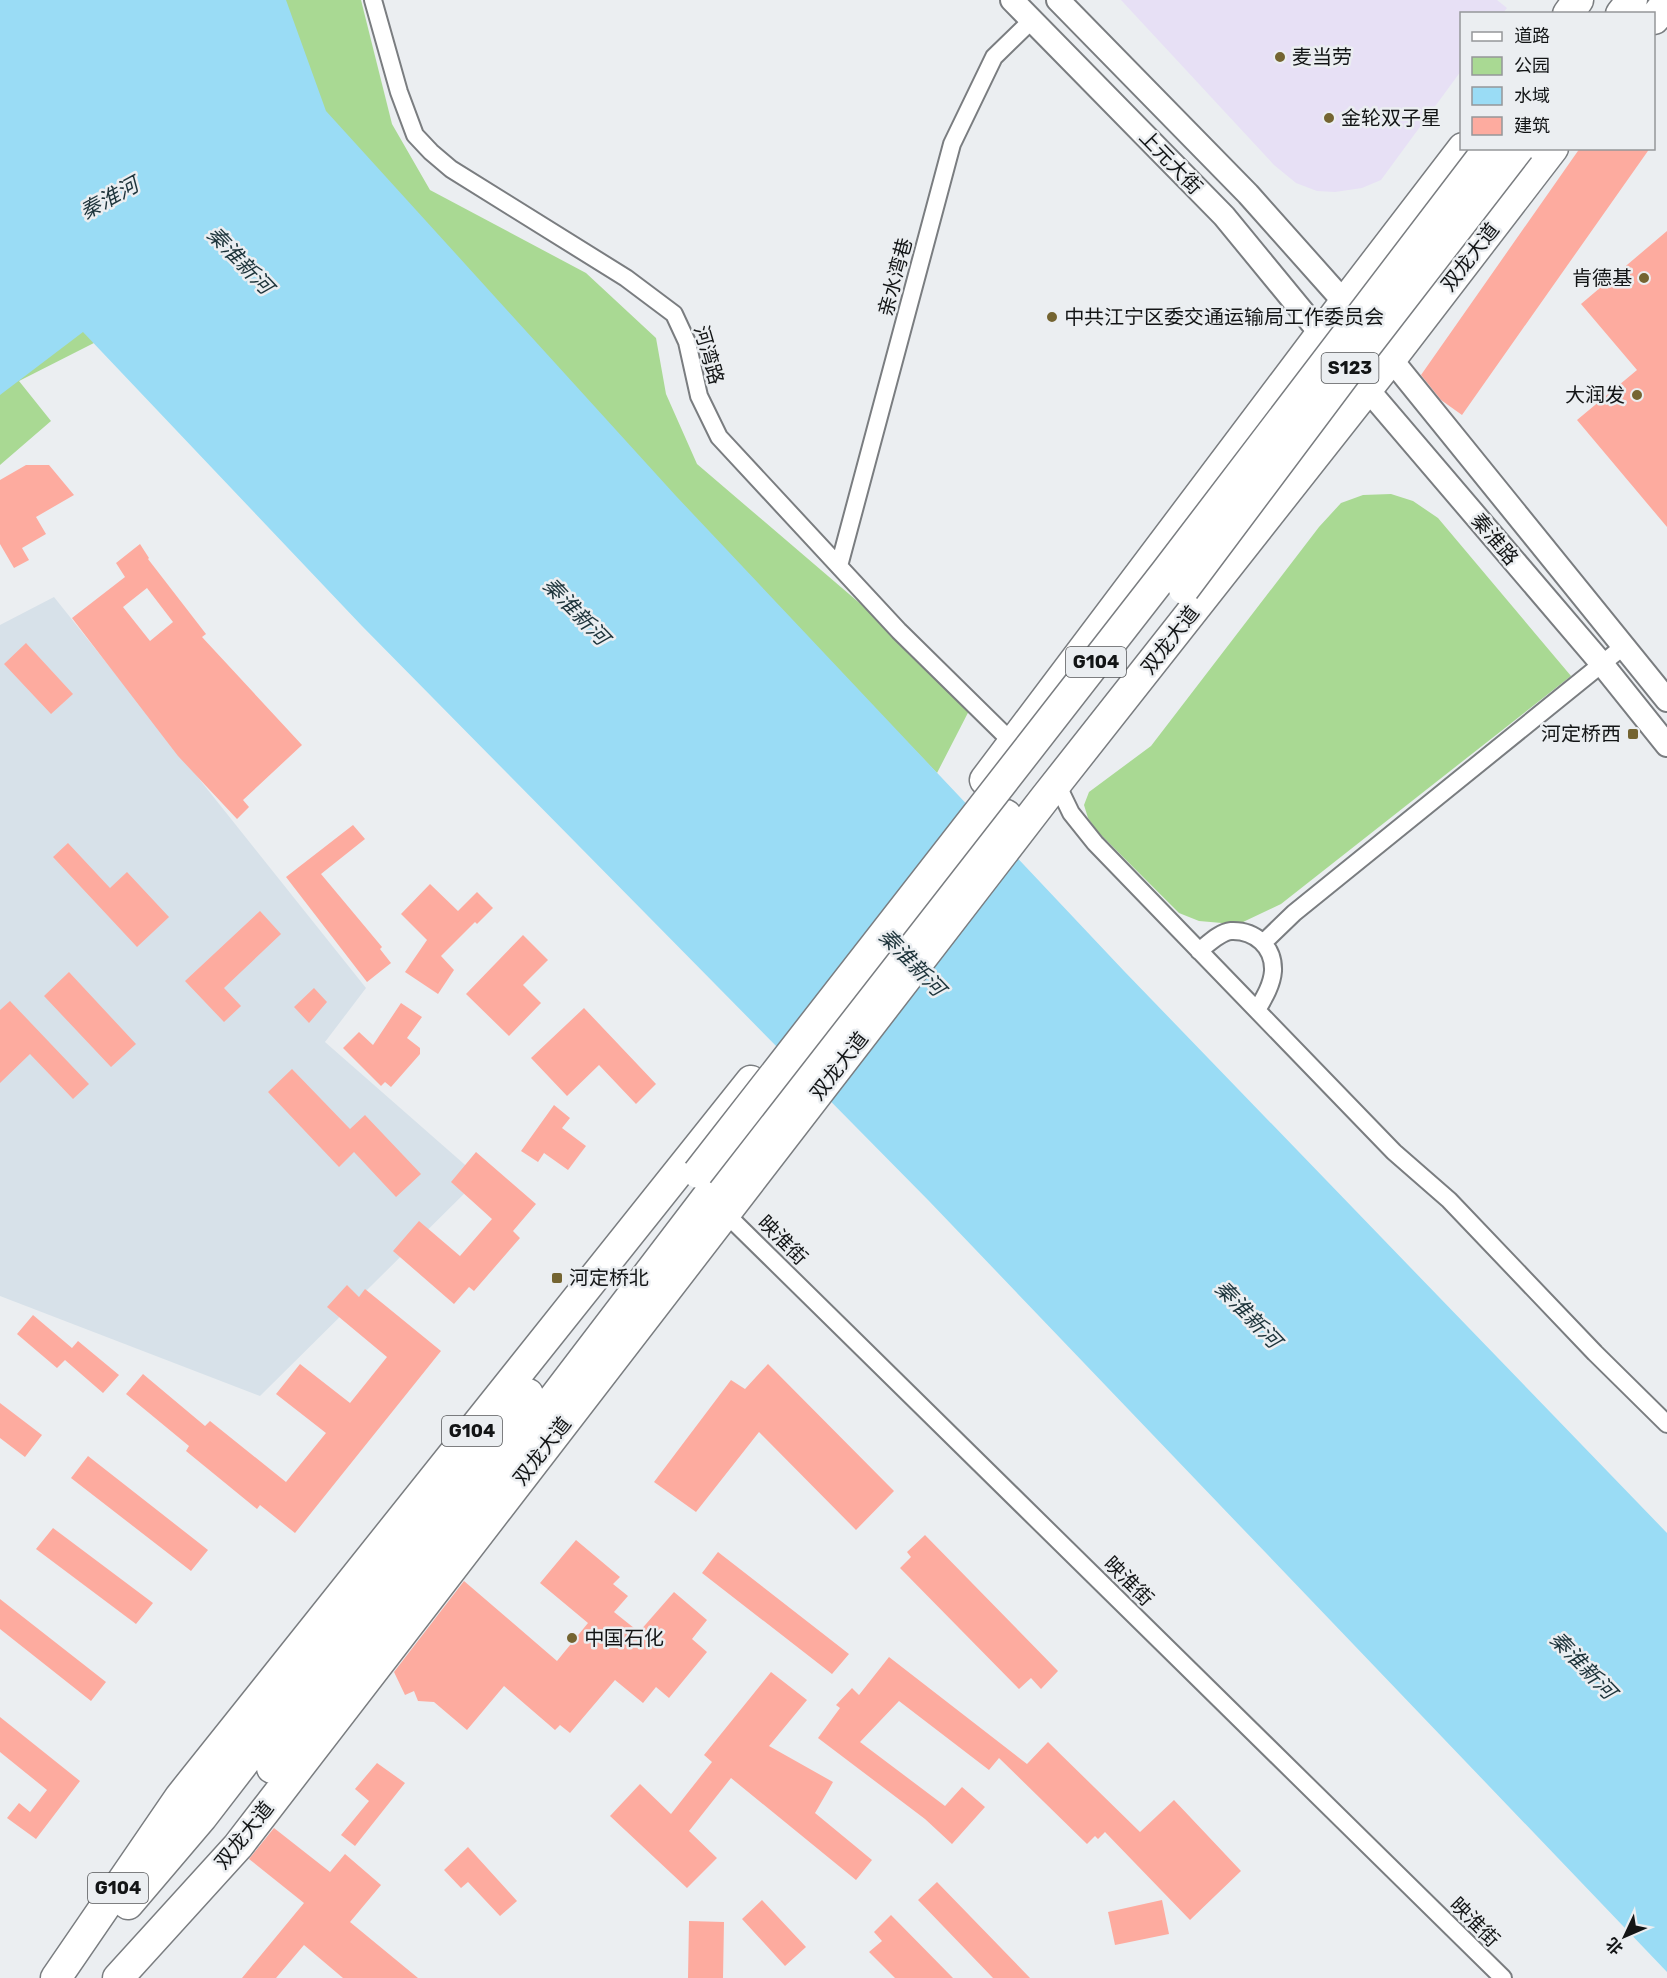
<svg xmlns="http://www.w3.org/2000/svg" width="1667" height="1978" font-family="Rubik,'Noto Sans SC',sans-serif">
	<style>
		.commercial { fill: #e7e0f5 }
		.built { fill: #d7e1e9 }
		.green { fill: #a9d993 }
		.water { fill: #9adcf5 }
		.building { fill: #fdab9f; fill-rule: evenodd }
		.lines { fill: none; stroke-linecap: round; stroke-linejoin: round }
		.street-casing { stroke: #7a7d80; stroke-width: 20 }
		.secondary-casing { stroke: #7a7d80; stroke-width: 26 }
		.highway-casing { stroke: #7a7d80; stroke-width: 33 }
		.street { stroke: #fff; stroke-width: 16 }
		.secondary { stroke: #fff; stroke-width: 22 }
		.highway { stroke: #fff; stroke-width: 30 }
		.highway-bridge-casing { stroke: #7a7d80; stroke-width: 33; stroke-linecap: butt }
		.highway-bridge { stroke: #fff; stroke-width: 30 }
		.poi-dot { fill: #746431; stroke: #ebeef1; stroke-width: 2 }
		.labels { text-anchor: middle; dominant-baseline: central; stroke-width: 5; stroke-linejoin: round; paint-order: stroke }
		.shield { fill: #ebeef1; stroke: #545658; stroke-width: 1.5 }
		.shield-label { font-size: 18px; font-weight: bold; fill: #131516 }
		.poi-label { font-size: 20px; fill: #131516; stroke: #ebeef1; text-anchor: start }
		.street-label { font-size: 20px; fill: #131516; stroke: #ebeef1 }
		.water-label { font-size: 21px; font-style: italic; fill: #1d333a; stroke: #ebeef1 }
	</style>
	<rect width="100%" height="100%" fill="#ebeef1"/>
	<!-- commercial -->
	<path class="commercial" d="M 1121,0 L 1497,0 L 1507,8 L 1503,13 L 1462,14 L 1461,71 L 1381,180 L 1362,188 L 1335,192 L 1317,191 L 1296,183 L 1274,165 Z"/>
	<!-- built -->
	<path class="built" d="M 54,597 L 366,988 L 325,1042 L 480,1178 L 260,1396 L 0,1296 L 0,625 Z"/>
	<!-- green -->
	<path class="green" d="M 0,0 L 361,0 L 392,124 L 430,190 L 586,273 L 656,338 L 666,394 L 697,464 L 974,701 L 937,773 L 391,209 L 281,248 L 19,381 L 51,421 L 0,465 Z
		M 1391,494 L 1413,501 L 1438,518 L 1571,676 L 1281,904 L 1243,922 L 1222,923 L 1199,921 L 1179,913 L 1098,832 L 1088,818 L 1084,805 L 1089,792 L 1151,746 L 1319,527 L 1341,503 L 1363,495 Z"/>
	<!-- water -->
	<path class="water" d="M 0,0 L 286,0 L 326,111 L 676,496 L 1124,971 L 1667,1533 L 1667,1972 L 929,1201 L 362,626 L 83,332 L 0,395 Z"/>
	<!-- building -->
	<path class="building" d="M 1580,148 L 1650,148 L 1462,415 L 1441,400 L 1421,375 Z
		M 1667,231 L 1667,527 L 1577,420 L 1637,370 L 1581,304 Z
		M 26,465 L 49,465 L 74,495 L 36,517 L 46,534 L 22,548 L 29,560 L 14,568 L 0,544 L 0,480 Z
		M 140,544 L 149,558 L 148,559 L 206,634 L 202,637 L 302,745 L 243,800 L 249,807 L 237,819 L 178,756 L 72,618 L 125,577 L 116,563 ZM 147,588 L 173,622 L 150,641 L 123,607 Z
		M 26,643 L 73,694 L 51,714 L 4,664 Z
		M 353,825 L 365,839 L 321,874 L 382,947 L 380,949 L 391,963 L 367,982 L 286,877 Z
		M 68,843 L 110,888 L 127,872 L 169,917 L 137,947 L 53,857 Z
		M 430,884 L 458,911 L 477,892 L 493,908 L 477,924 L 475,922 L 441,956 L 454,970 L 438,994 L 405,972 L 427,940 L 401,914 Z
		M 260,911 L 281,934 L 224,988 L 241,1006 L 224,1022 L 185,981 Z
		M 523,935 L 548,960 L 523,985 L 541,1003 L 509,1036 L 466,994 Z
		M 69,972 L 136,1044 L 111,1067 L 44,996 Z
		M 314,988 L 327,1002 L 309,1023 L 294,1007 Z
		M 10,1001 L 89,1084 L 73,1099 L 30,1054 L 0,1083 L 0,1010 Z
		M 401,1003 L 422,1017 L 407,1038 L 420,1048 L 420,1054 L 391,1087 L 385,1082 L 381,1086 L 343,1048 L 359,1032 L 373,1045 Z
		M 584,1008 L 656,1084 L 636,1104 L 599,1065 L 567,1096 L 531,1058 Z
		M 292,1069 L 350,1129 L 365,1115 L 421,1174 L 396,1197 L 354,1152 L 339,1167 L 268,1092 Z
		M 554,1105 L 570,1118 L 562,1128 L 586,1146 L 568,1170 L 544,1153 L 538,1162 L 521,1151 Z
		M 476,1152 L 536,1204 L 513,1231 L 520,1238 L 474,1291 L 469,1287 L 454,1304 L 393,1251 L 419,1221 L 460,1256 L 492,1219 L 451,1182 Z
		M 347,1285 L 359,1297 L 365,1289 L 441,1351 L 295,1533 L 260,1505 L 257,1509 L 186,1451 L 189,1446 L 126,1394 L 143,1374 L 205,1426 L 210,1421 L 286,1482 L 326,1433 L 276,1394 L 300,1364 L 350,1403 L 387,1357 L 327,1307 Z
		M 33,1315 L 72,1348 L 78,1341 L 119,1375 L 103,1393 L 65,1360 L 57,1368 L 17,1334 Z
		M 768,1364 L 894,1491 L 856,1530 L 759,1432 L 696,1512 L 654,1482 L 731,1380 L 745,1389 Z
		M 0,1403 L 42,1435 L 25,1457 L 0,1438 Z
		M 88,1456 L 208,1550 L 191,1571 L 71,1478 Z
		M 53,1528 L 153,1603 L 136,1624 L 36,1549 Z
		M 925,1535 L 1058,1671 L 1041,1689 L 1031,1678 L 1019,1689 L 900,1568 L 911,1557 L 907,1552 Z
		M 576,1540 L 620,1577 L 613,1584 L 628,1596 L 614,1612 L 639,1632 L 674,1592 L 707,1620 L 692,1639 L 707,1652 L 669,1698 L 656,1687 L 643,1703 L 615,1680 L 570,1733 L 560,1725 L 555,1730 L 504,1686 L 467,1730 L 434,1702 L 418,1701 L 414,1691 L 405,1695 L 394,1672 L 464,1581 L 557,1661 L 588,1623 L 540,1583 Z
		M 718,1552 L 849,1654 L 832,1674 L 702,1573 Z
		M 0,1599 L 106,1682 L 91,1701 L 0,1629 Z
		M 889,1657 L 1027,1764 L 1048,1742 L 1140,1832 L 1174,1800 L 1241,1871 L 1190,1920 L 1105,1832 L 1098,1839 L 1095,1836 L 1087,1844 L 999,1758 L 989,1770 L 899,1701 L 860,1742 L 945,1806 L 962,1787 L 985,1807 L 952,1844 L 925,1819 L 818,1738 L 840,1708 L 836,1705 L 852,1688 L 859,1695 Z
		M 771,1672 L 807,1700 L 769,1746 L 833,1782 L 815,1813 L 872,1860 L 856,1880 L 731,1778 L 689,1831 L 717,1858 L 687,1888 L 610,1816 L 640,1784 L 671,1814 L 712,1762 L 704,1755 Z
		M 0,1717 L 80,1781 L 36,1839 L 7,1818 L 19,1803 L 30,1812 L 47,1790 L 0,1752 Z
		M 377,1763 L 405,1783 L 355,1846 L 341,1835 L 369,1801 L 355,1789 Z
		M 274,1828 L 330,1872 L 345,1854 L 381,1885 L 350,1922 L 418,1978 L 343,1978 L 304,1945 L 276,1978 L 242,1978 L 304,1903 L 249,1859 Z
		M 468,1847 L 517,1901 L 500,1916 L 468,1882 L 461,1888 L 444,1870 Z
		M 937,1882 L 1030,1978 L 993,1978 L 918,1900 Z
		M 762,1900 L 806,1947 L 785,1966 L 742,1919 Z
		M 1162,1900 L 1169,1934 L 1115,1945 L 1108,1912 Z
		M 891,1915 L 953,1978 L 895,1978 L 869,1952 L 882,1941 L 874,1932 Z
		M 689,1921 L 724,1922 L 723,1978 L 688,1978 Z"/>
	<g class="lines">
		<!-- street casing -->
		<g class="street-casing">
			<path id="street" d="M 373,0 L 399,92 L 415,135 L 431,152 L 451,169 L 626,278 L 674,314 L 687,342 L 699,396 L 719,437 L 899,631 L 1013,743
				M 839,566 L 952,144 L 994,57 L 1032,20
				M 1057,784 L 1071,813 L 1095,843 L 1394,1152 L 1449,1200 L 1595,1353 L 1667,1424
				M 1264,942 L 1294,913 L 1624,646
				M 1199,951 C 1208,944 1220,932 1231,931 C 1255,930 1274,947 1273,971 C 1272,985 1264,998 1257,1010
				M 726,1214 L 1503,1978"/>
		</g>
		<!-- secondary casing -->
		<g class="secondary-casing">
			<path id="secondary" d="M 1012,0 L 1224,216 L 1330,345
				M 1058,0 L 1248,194 L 1354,313
				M 1382,348 L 1667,700
				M 1357,377 L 1602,664 L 1667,745"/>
		</g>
		<!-- highway casing -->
		<g class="highway-casing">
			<path id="highway" d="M 1568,14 L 1578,0
				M 1621,14 L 1632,0
				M 1654,19 L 1667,2
				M 985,780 L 1345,302 L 1463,148
				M 272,1768 L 714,1188 L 1006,815
				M 128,1904 L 202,1817 L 528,1394
				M 56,1978 L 180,1797 L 751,1081
				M 118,1978 L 238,1846 L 1045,798 L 1391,359 L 1553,148"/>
		</g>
		<!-- street -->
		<use href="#street" class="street"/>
		<!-- secondary -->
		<use href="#secondary" class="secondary"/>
		<!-- highway -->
		<use href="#highway" class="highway"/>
		<!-- highway-bridge casing -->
		<g class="highway-bridge-casing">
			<path id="highway-bridge" d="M 1184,589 L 1363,350 L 1519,148
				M 698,1173 L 1166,572 L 1489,148"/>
		</g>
		<!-- highway-bridge -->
		<use href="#highway-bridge" class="highway-bridge"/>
	</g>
	<!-- markers -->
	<g class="poi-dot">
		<circle cx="1280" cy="57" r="6"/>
		<circle cx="1329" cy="118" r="6"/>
		<circle cx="1644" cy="278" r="6"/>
		<circle cx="1052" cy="317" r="6"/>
		<circle cx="1637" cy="395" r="6"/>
		<rect x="1627" y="728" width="12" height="12" rx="3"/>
		<rect x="551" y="1272" width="12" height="12" rx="3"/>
		<circle cx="572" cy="1638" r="6"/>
	</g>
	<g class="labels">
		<!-- shield labels -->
		<g class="shield">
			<rect x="1321.5" y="353" width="57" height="30" rx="4.5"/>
			<rect x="1066" y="647" width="60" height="30" rx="4.5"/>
			<rect x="442" y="1416" width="60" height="30" rx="4.5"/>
			<rect x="88" y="1873" width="60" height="30" rx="4.5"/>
		</g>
		<g class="shield-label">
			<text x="1350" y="368">S123</text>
			<text x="1096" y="662">G104</text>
			<text x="472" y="1431">G104</text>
			<text x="118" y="1888">G104</text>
		</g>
		<!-- poi labels -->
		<g class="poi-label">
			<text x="1292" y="57">麦当劳</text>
			<text x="1341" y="118">金轮双子星</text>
			<text x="1632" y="278" text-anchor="end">肯德基</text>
			<text x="1064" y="317">中共江宁区委交通运输局工作委员会</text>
			<text x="1625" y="395" text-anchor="end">大润发</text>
			<text x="1621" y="734" text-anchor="end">河定桥西</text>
			<text x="569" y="1278">河定桥北</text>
			<text x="584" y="1638">中国石化</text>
		</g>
		<!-- street labels -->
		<g class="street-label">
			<text transform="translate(1171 162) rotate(46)">上元大街</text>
			<text transform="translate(1470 257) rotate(-52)">双龙大道</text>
			<text transform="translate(895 277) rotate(-75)">亲水湾巷</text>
			<text transform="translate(709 355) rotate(74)">河湾路</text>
			<text transform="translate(1495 539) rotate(50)">秦淮路</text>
			<text transform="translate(1170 640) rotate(-52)">双龙大道</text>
			<text transform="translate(839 1066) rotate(-52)">双龙大道</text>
			<text transform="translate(783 1240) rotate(45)">映淮街</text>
			<text transform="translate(542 1451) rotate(-52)">双龙大道</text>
			<text transform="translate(1129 1581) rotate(45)">映淮街</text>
			<text transform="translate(244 1835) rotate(-51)">双龙大道</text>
			<text transform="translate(1475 1922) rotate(45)">映淮街</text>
		</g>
		<!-- water labels -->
		<g class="water-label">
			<text transform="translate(109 198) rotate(-29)">秦淮河</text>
			<text transform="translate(240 260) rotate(46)">秦淮新河</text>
			<text transform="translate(576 611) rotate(46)">秦淮新河</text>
			<text transform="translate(912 962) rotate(46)">秦淮新河</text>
			<text transform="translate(1248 1314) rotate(46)">秦淮新河</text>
			<text transform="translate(1583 1665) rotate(46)">秦淮新河</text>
		</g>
	</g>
	<!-- legend -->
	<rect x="1460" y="12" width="195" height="138" fill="#ebeef1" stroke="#959799" stroke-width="1.5"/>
	<rect x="1472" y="32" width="30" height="9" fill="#ffffff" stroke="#959799" stroke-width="1.5"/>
	<text x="1514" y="42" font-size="18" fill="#131516">道路</text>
	<rect x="1472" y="57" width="30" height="18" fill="#a9d993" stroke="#959799" stroke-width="1.5"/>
	<text x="1514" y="72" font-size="18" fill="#131516">公园</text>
	<rect x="1472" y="87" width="30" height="18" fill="#9adcf5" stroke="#959799" stroke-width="1.5"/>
	<text x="1514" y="102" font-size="18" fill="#131516">水域</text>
	<rect x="1472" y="117" width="30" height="18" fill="#fdab9f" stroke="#959799" stroke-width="1.5"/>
	<text x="1514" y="132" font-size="18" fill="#131516">建筑</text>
	<!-- north arrow -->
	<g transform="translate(1625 1936) rotate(226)" stroke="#ebeef1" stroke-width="4.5" paint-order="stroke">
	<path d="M0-4.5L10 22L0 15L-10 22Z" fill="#131516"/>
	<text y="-9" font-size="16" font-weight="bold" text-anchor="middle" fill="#131516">北</text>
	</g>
</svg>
